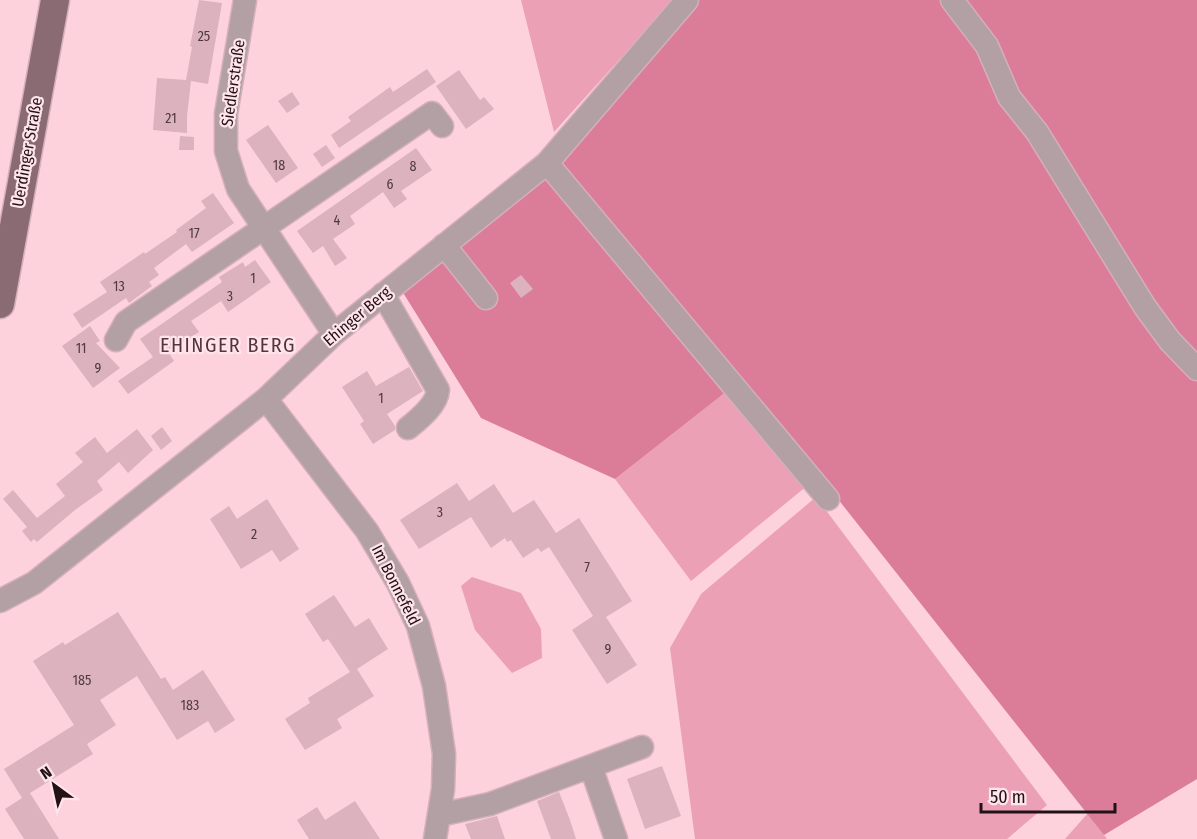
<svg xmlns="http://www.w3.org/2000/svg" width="1197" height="839" font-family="'Fira Sans Condensed',sans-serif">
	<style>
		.green { fill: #eba0b5 }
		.forest { fill: #db7d99 }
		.building { fill: #dbb2bd }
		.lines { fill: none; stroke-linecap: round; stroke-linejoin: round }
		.minor-casing { stroke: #d5afb9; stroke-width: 25 }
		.major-casing { stroke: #d5afb9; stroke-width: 31 }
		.minor { stroke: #b2a0a4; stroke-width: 22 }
		.major { stroke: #8b6b73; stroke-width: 28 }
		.labels { text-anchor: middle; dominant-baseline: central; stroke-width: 4.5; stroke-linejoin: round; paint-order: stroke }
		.number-label { font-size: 14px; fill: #503a40 }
		.street-label { font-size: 16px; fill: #211216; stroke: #ffe5eb }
		.quarter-label { font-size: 20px; letter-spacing: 1.5px; fill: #56343e; stroke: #ffe5eb }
	</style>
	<rect width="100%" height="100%" fill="#fdd2dd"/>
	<!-- green -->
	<path class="green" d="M 521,0 L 673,0 L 554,132 Z
		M 731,388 L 808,485 L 691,581 L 615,479 Z
		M 816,497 L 1047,805 L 1007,839 L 695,839 L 670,648 L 701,594 Z
		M 472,577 L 521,593 L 541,629 L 542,658 L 512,673 L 475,630 L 461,586 Z
		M 1088,813 L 1107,839 L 1065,839 Z"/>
	<!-- forest -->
	<path class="forest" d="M 699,0 L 1197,0 L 1197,779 L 1104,835 L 746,383 L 731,388 L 615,479 L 481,418 L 402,291 L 573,150 Z"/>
	<!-- building -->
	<path class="building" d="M 199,0 L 222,3 L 208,84 L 191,81 L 187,116 L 187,133 L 153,130 L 157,78 L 186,80 L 192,47 L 190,46 Z
		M 427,69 L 436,82 L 339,148 L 331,135 L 351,121 L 348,117 L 390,87 L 393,92 Z
		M 459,70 L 480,100 L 484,97 L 494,109 L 466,129 L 436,86 Z
		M 292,92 L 300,104 L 287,113 L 278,101 Z
		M 268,125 L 298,168 L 276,183 L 246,140 Z
		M 180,136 L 194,137 L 194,150 L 179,150 Z
		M 326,145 L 335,158 L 322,167 L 313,154 Z
		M 416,148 L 432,170 L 401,191 L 407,199 L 394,208 L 383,192 L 350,216 L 355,224 L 333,239 L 347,258 L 335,266 L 323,246 L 313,253 L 297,231 Z
		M 213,193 L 234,223 L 192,252 L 186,244 L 154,268 L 159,275 L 149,282 L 152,286 L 129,303 L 126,298 L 82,328 L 73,314 L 107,292 L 100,282 L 144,252 L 145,254 L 177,232 L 176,230 L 206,208 L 201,201 Z
		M 255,260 L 271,282 L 228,312 L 221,301 L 191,321 L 199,332 L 168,352 L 174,361 L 128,394 L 118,381 L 153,357 L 140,339 L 222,282 L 219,277 L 243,262 L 245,267 Z
		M 521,275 L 533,289 L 521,298 L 510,283 Z
		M 90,326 L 100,341 L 96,343 L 120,368 L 93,388 L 62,346 Z
		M 409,367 L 423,391 L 387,414 L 395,426 L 395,430 L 373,444 L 360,424 L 364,421 L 342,387 L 367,371 L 376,386 Z
		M 162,427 L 172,441 L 161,450 L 151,436 Z
		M 137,429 L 153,450 L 128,473 L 119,462 L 97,481 L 103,490 L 75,510 L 37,542 L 34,539 L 31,542 L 22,531 L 27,527 L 3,499 L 13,490 L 37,518 L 65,496 L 56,484 L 83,462 L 75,453 L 95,437 L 107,453 Z
		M 457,483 L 469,501 L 494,484 L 513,513 L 534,500 L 556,533 L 579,518 L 632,601 L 606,617 L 637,665 L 607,684 L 572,630 L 593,616 L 549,547 L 541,552 L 538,548 L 523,558 L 511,540 L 507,542 L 505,538 L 491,548 L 471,517 L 419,549 L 400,520 Z
		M 267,499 L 299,549 L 280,562 L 272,550 L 241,569 L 210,519 L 229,506 L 237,519 Z
		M 334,595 L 355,627 L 369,618 L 388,649 L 357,669 L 374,696 L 337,719 L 342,728 L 305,750 L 285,719 L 310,703 L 308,698 L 350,672 L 328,639 L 323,642 L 305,614 Z
		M 118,612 L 161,679 L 165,677 L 173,690 L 203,670 L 235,720 L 215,733 L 208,721 L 177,740 L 137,676 L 100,700 L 116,725 L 87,744 L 93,754 L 30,793 L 59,839 L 24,839 L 5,809 L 22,798 L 4,769 L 74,725 L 33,661 L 63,642 L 65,645 Z
		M 662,766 L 681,816 L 645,829 L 627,779 Z
		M 559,792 L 570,820 L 576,839 L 551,839 L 537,801 Z
		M 355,801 L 380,839 L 309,839 L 297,820 L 317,807 L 325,820 Z
		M 497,816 L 505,839 L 471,839 L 465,824 Z"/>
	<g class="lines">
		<!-- minor casing -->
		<g class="minor-casing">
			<path id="minor" d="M 245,0 L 226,114 L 226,151 L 238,189 L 334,334
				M 952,0 L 987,46 L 1009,97 L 1037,132 L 1145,307 L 1170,341 L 1197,369
				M 547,163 L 828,499
				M 444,245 L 486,298
				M 383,294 L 438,390 C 437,405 419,419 408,428
				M 116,340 L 126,322 L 432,113 L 442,126
				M 266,399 L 367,531 L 398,583 L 418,626 L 434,686 L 444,754 L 443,789 L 435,839
				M 0,601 L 34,583 L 266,399 L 334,334 L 547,163 L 687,0
				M 591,767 L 616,839
				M 439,815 L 490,804 L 642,747"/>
		</g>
		<!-- major casing -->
		<g class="major-casing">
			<path id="major" d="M 0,304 L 55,0"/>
		</g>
		<!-- minor -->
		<use href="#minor" class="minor"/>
		<!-- major -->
		<use href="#major" class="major"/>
	</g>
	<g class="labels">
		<!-- number labels -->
		<g class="number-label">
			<text x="204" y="36">25</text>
			<text x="171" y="118">21</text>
			<text x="279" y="165">18</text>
			<text x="413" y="166">8</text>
			<text x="390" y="184">6</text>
			<text x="337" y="220">4</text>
			<text x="194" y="233">17</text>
			<text x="253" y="278">1</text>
			<text x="119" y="286">13</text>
			<text x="230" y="296">3</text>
			<text x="81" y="348">11</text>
			<text x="98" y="368">9</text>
			<text x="381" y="398">1</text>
			<text x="440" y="512">3</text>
			<text x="254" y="534">2</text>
			<text x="587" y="567">7</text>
			<text x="608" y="649">9</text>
			<text x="82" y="680">185</text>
			<text x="190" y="705">183</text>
		</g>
		<!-- street labels -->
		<g class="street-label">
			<text transform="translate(233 83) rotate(-82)">Siedlerstraße</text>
			<text transform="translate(27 152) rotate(-80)">Uerdinger Straße</text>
			<text transform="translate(357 316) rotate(-40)">Ehinger Berg</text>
			<text transform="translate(396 585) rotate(63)">Im Bonnefeld</text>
		</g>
		<!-- quarter labels -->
		<g class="quarter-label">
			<text x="228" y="345">EHINGER BERG</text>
		</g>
	</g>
	<!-- north arrow -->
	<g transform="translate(54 785) rotate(327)" stroke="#ffe5eb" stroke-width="4.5" paint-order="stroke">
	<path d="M0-4.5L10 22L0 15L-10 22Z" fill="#211216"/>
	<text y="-9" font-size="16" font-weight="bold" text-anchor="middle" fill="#211216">N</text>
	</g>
	<!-- scale -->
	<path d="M981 803v9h134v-9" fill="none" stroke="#211216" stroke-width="3"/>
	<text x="990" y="803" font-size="18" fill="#211216" stroke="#ffe5eb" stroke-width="4.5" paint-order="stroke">50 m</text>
</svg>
